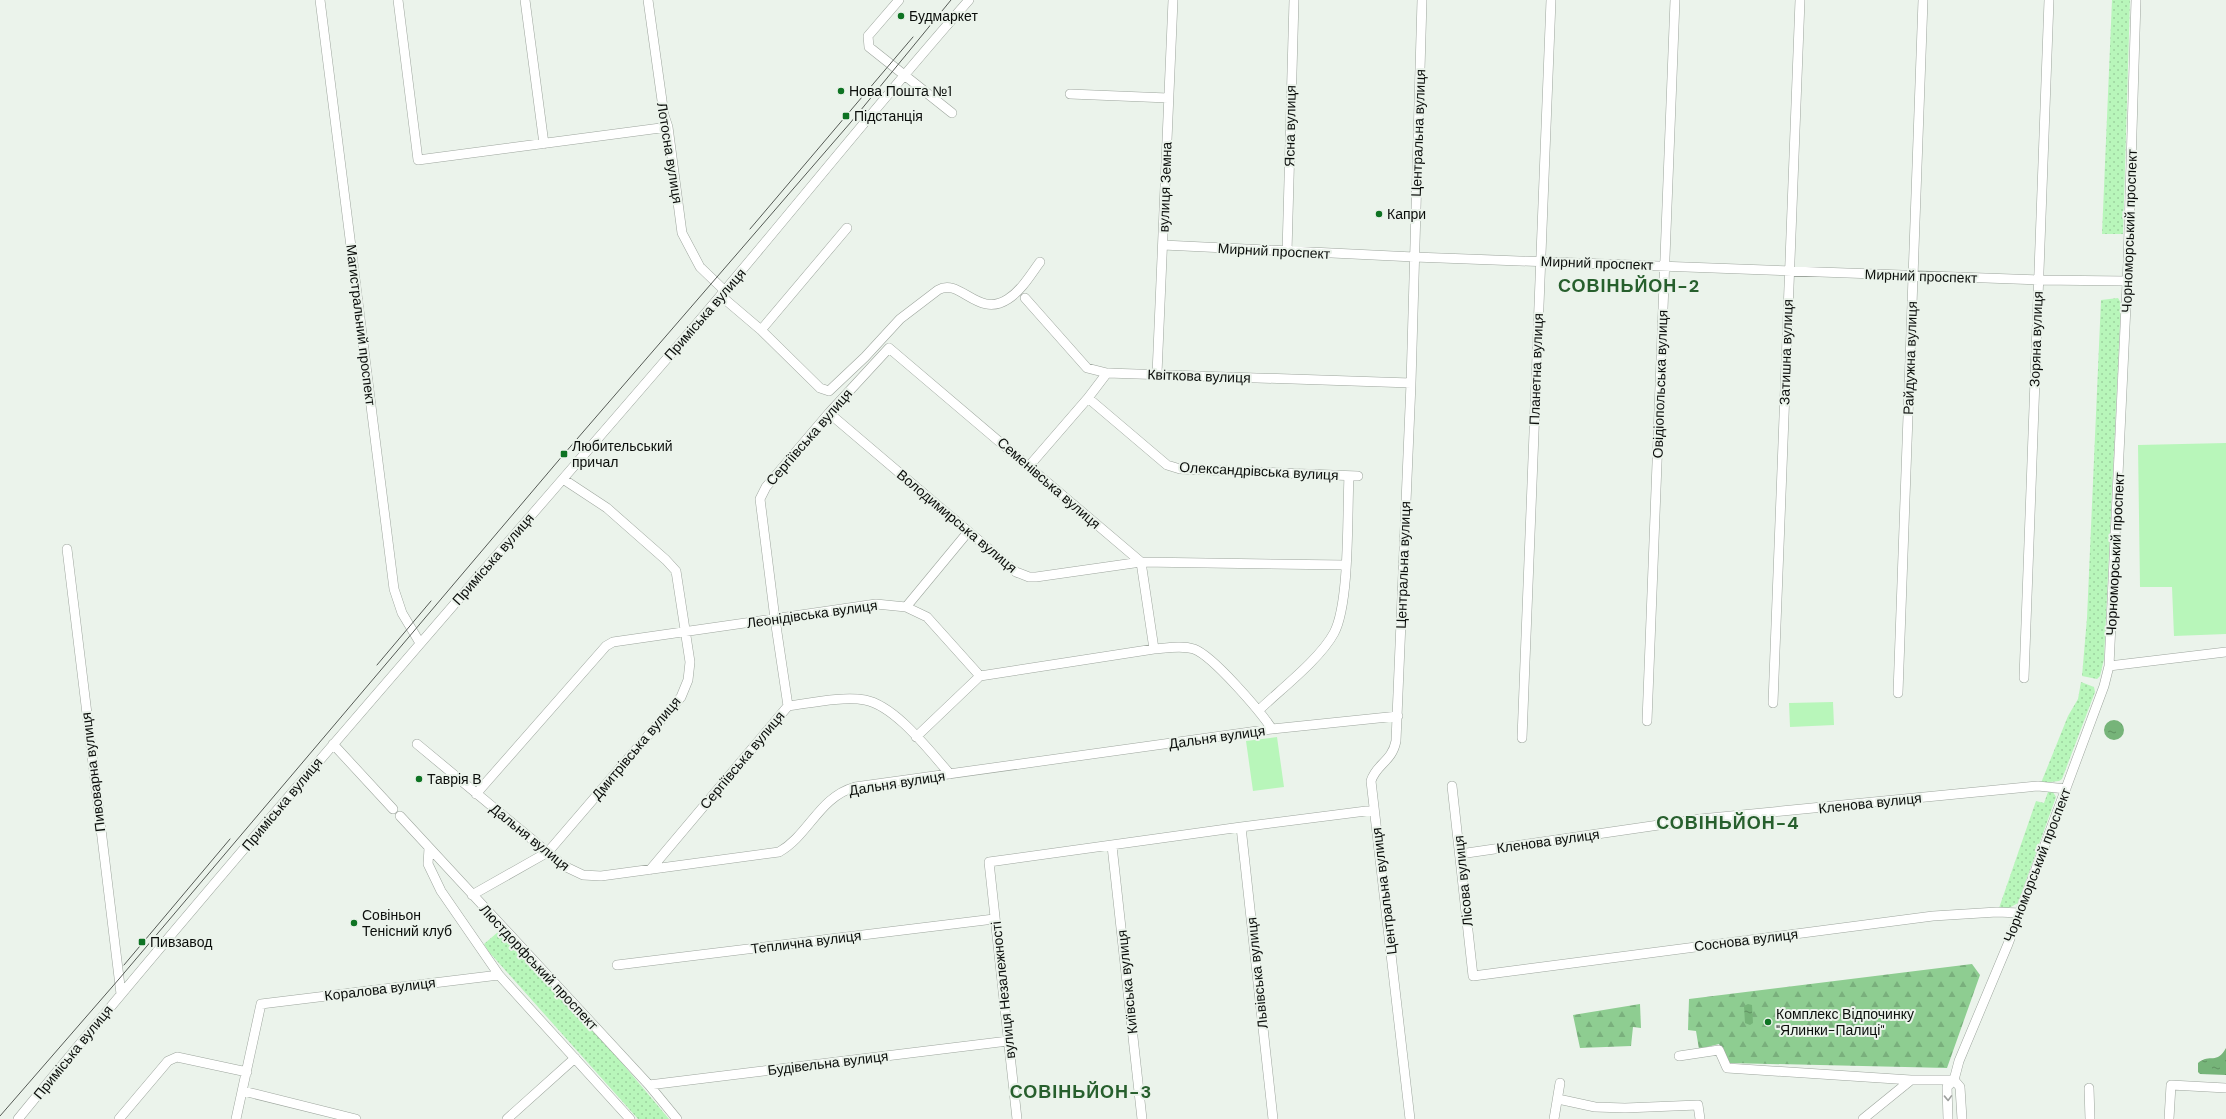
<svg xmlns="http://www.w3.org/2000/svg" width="2226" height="1119" font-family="'DM Sans',sans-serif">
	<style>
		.grass { fill: url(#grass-dots) }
		.forest { fill: url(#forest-firs) }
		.garden { fill: #b8f6ba }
		.water { fill: url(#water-ripples) }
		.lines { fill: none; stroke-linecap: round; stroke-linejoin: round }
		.minor-casing { stroke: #9da59d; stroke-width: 10 }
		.minor { stroke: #fff; stroke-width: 9 }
		.tram { stroke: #555a55; stroke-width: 1 }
		.oneway { stroke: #9d9f9d }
		.poi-dot { fill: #0e7323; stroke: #ebf3eb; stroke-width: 1.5 }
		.labels { text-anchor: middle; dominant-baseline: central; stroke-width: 4; stroke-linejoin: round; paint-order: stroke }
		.poi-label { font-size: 14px; fill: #0b0e0b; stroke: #ebf3eb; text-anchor: start }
		.street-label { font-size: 14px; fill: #0b0e0b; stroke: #ebf3eb }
		.district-label { font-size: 18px; font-weight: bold; letter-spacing: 1px; fill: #275f2d; stroke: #ebf3eb }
	</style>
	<defs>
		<pattern id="grass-dots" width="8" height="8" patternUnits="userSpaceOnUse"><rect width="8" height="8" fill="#b8f6ba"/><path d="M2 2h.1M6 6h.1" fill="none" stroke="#9dd29f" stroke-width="1.8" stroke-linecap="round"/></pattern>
		<pattern id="forest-firs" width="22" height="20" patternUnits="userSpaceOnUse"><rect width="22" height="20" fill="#8ecd91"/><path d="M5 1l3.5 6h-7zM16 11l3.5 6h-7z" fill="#79af7c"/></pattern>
		<pattern id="water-ripples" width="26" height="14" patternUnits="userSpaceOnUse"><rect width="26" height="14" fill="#76b479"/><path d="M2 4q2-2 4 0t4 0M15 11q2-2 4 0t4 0" fill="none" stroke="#5f9161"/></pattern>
	</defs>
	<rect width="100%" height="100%" fill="#ebf3eb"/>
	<!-- grass -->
	<path class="grass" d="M 2112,0 L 2130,0 L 2123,234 L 2102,234 Z
		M 2118,298 L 2121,303 L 2104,659 L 2100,676 L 2097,679 L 2082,676 L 2087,618 L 2101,300 Z
		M 2081,682 L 2094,687 L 2095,692 L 2062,779 L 2059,781 L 2041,783 L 2068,716 L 2078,699 Z
		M 2048,792 L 2053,792 L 2056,797 L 2018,903 L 2009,908 L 1999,908 L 2036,801 L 2044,803 Z
		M 498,932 L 612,1051 L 669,1119 L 638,1119 L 489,952 L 484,944 Z"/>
	<!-- forest -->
	<path class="forest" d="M 1972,964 L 1980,975 L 1947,1068 L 1730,1063 L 1719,1044 L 1699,1049 L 1696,1031 L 1688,1030 L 1689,999 Z
		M 1640,1004 L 1641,1028 L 1633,1027 L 1631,1046 L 1580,1048 L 1573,1015 Z"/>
	<!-- garden -->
	<path class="garden" d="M 2226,443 L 2226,634 L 2174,636 L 2172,587 L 2140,587 L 2138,445 Z
		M 1833,702 L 1834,725 L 1790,727 L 1789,703 Z
		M 1277,737 L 1284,787 L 1253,791 L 1246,741 Z"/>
	<!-- water -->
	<path class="water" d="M2104 730a10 10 0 1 1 20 0a10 10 0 1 1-20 0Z
		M 1748,1004 L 1752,1005 L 1753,1023 L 1750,1025 L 1745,1023 L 1744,1006 Z
		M 2226,1048 L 2226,1075 L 2200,1074 L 2198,1072 L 2198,1063 C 2210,1053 2217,1065 2226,1048 Z"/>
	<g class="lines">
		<!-- minor casing -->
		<g class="minor-casing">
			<path id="minor" d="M 320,0 L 394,589 L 402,613 L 420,643
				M 398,0 L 418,160 L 668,127
				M 525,0 L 544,144
				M 648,0 L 664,115 L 668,127 L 682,233 L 700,267 L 725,291
				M 899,0 L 868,36 L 869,47 L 952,113
				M 1070,94 L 1168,98
				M 1163,245 L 1414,257 L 2038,280 L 2127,281
				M 1287,252 L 1294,0
				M 721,296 L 761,330 L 820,388 L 829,391 L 865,357 L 900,319 L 938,290 C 960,277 978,319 1008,299 C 1022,290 1031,274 1040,262
				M 1025,298 L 1087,368 L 1107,373
				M 761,330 L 847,228
				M 1157,374 L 1173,0
				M 1088,398 L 1167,465 L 1180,469 L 1358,476
				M 829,413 L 1016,572 L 1029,577 L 1036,577 L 1141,562 L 1345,565
				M 1030,465 L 1088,398 L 1107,373 L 1411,383
				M 67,549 L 121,994
				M 906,607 L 968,532
				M 2109,666 L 2226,652
				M 2024,678 L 2049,0
				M 1898,693 L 1923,0
				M 1773,703 L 1800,0
				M 788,706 C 811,703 843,696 865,700 C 896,706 930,752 950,774
				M 1259,710 C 1281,689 1320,659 1334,633 C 1350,603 1347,514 1349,476
				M 1647,721 L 1675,0
				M 916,737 L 980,676
				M 1522,738 L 1551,0
				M 333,744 L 393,809
				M 417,744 L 564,866 L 583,875 L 601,876 L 779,852 C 809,835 819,797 855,787 L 1272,729 L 1398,716
				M 1452,786 L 1473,976 L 1933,916 L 1997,912 L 2020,913
				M 476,794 L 606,646 L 613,642 L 876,604 L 906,607 L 927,617 L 980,676 L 1154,649 C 1167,648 1182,645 1194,649 C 1213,656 1260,711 1272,729
				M 400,816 L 649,1085 L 677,1119
				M 1241,827 L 1273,1119
				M 1112,846 L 1142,1119
				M 429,848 L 428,864 L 441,891 L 499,975 L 630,1119
				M 1460,854 L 1700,819 L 2038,786 L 2066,789
				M 650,870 L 788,706 L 775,619 L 760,499 L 766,487 L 829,413 L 889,348 L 1141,562 L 1154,649
				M 472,895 L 548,852 L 681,697 L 688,680 L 690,662 L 676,571 L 666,560 L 607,508 L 563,479
				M 617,965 L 994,919
				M 1679,1056 L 1719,1050 L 1727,1068 L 1911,1080
				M 1954,1080 L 1960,1087 L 1962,1119
				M 649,1085 L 1008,1041
				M 2089,1088 L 2090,1119
				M 243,1091 L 356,1119
				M 1558,1099 L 1595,1107 L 1625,1108 L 1698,1105 L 1700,1119
				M 18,1119 C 230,860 451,609 670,355 C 771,238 867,116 969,0
				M 119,1119 L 168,1061 L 177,1057 L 247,1072
				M 236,1119 L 261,1004 L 499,975
				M 507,1119 L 575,1058
				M 1017,1119 L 989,862 L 1241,827 L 1374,810
				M 1410,1119 L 1371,781 C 1376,764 1392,762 1396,741 L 1411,383 L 1422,0
				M 1554,1119 L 1560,1083
				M 1863,1119 L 1911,1080 L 1954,1080
				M 1948,1119 L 1947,1087 L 1954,1080 L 1959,1061 L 2008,944 L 2104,686 L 2109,666 L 2128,263 L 2136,0
				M 2169,1119 L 2171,1085 L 2226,1088"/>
		</g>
		<!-- minor -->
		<use href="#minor" class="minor"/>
		<!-- tram -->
		<path class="tram" d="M 750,229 L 913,37
			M 377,665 L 431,601
			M 124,965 L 230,839
			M 0,1116 L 119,979 L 564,454 L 851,122 L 951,0"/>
	</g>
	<!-- one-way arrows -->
	<defs><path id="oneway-chevron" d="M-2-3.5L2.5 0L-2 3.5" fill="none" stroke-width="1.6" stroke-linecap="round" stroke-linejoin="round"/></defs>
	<use class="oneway" href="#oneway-chevron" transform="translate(1948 1098) rotate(88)"/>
	<!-- markers -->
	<g class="poi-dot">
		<circle cx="901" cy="16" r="4"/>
		<circle cx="841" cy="91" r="4"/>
		<rect x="842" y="112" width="8" height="8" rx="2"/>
		<circle cx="1379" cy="214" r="4"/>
		<rect x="560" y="450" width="8" height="8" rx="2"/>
		<circle cx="419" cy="779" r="4"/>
		<circle cx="354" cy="923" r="4"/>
		<rect x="138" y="938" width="8" height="8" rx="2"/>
		<circle cx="1768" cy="1022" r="4"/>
	</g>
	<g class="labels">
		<!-- poi labels -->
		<g class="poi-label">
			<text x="909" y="16">Будмаркет</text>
			<text x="849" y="91">Нова Пошта №1</text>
			<text x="854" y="116">Підстанція</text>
			<text x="1387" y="214">Капри</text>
			<text x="572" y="446">Любительський<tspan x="572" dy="16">причал</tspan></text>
			<text x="427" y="779">Таврія В</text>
			<text x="362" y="915">Совіньон<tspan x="362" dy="16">Тенісний клуб</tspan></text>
			<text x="150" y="942">Пивзавод</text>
			<text x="1776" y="1014">Комплекс Відпочинку<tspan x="1776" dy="16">"Ялинки-Палиці"</tspan></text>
		</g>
		<!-- street labels -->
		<g class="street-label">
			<text transform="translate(1290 126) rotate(-89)">Ясна вулиця</text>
			<text transform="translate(1418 133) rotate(-88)">Центральна вулиця</text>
			<text transform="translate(670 153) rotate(81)">Лотосна вулиця</text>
			<text transform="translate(1165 187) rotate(-88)">вулиця Земна</text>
			<text transform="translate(2129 231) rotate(-88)">Чорноморський проспект</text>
			<text transform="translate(1274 251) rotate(3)">Мирний проспект</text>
			<text transform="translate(1597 263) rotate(2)">Мирний проспект</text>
			<text transform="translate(1921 276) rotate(2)">Мирний проспект</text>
			<text transform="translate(705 314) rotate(-49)">Приміська вулиця</text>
			<text transform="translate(361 325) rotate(83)">Магистральний проспект</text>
			<text transform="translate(2036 339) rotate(-88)">Зоряна вулиця</text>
			<text transform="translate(1786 352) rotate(-88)">Затишна вулиця</text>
			<text transform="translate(1910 358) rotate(-88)">Райдужна вулиця</text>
			<text transform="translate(1536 369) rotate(-88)">Планетна вулиця</text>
			<text transform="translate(1199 376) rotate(2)">Квіткова вулиця</text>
			<text transform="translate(1660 384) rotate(-88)">Овідіопольська вулиця</text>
			<text transform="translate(809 437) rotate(-49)">Сергіївська вулиця</text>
			<text transform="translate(1259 471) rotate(3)">Олександрівська вулиця</text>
			<text transform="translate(1049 483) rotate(41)">Семенівська вулиця</text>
			<text transform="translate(957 521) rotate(40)">Володимирська вулиця</text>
			<text transform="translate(2115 554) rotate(-87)">Чорноморський проспект</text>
			<text transform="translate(493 559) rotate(-49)">Приміська вулиця</text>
			<text transform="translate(1403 565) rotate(-88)">Центральна вулиця</text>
			<text transform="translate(812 614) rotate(-8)">Леонідівська вулиця</text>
			<text transform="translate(1217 737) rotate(-8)">Дальня вулиця</text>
			<text transform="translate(636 748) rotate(-50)">Дмитрівська вулиця</text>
			<text transform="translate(742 760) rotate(-50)">Сергіївська вулиця</text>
			<text transform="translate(93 772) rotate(-97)">Пивоварна вулиця</text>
			<text transform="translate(897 783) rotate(-9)">Дальня вулиця</text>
			<text transform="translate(1870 803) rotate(-6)">Кленова вулиця</text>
			<text transform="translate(282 804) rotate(-50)">Приміська вулиця</text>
			<text transform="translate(530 837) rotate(39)">Дальня вулиця</text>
			<text transform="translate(1548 841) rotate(-8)">Кленова вулиця</text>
			<text transform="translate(2037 865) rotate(-69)">Чорноморський проспект</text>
			<text transform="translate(1463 881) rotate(-96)">Лісова вулиця</text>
			<text transform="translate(1384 891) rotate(-97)">Центральна вулиця</text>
			<text transform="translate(1746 940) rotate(-7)">Соснова вулиця</text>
			<text transform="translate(806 942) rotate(-7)">Теплична вулиця</text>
			<text transform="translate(539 967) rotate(47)">Люстдорфський проспект</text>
			<text transform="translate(1257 973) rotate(-96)">Львівська вулиця</text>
			<text transform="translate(1127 982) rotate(-96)">Київська вулиця</text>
			<text transform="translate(380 989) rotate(-7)">Коралова вулиця</text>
			<text transform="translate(1003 990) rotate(-96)">вулиця Незалежності</text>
			<text transform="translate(73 1052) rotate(-51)">Приміська вулиця</text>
			<text transform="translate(828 1063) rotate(-7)">Будівельна вулиця</text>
		</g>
		<!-- district labels -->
		<g class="district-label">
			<text x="1629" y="286">СОВІНЬЙОН-2</text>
			<text x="1728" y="823">СОВІНЬЙОН-4</text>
			<text x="1081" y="1092">СОВІНЬЙОН-3</text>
		</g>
	</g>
</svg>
